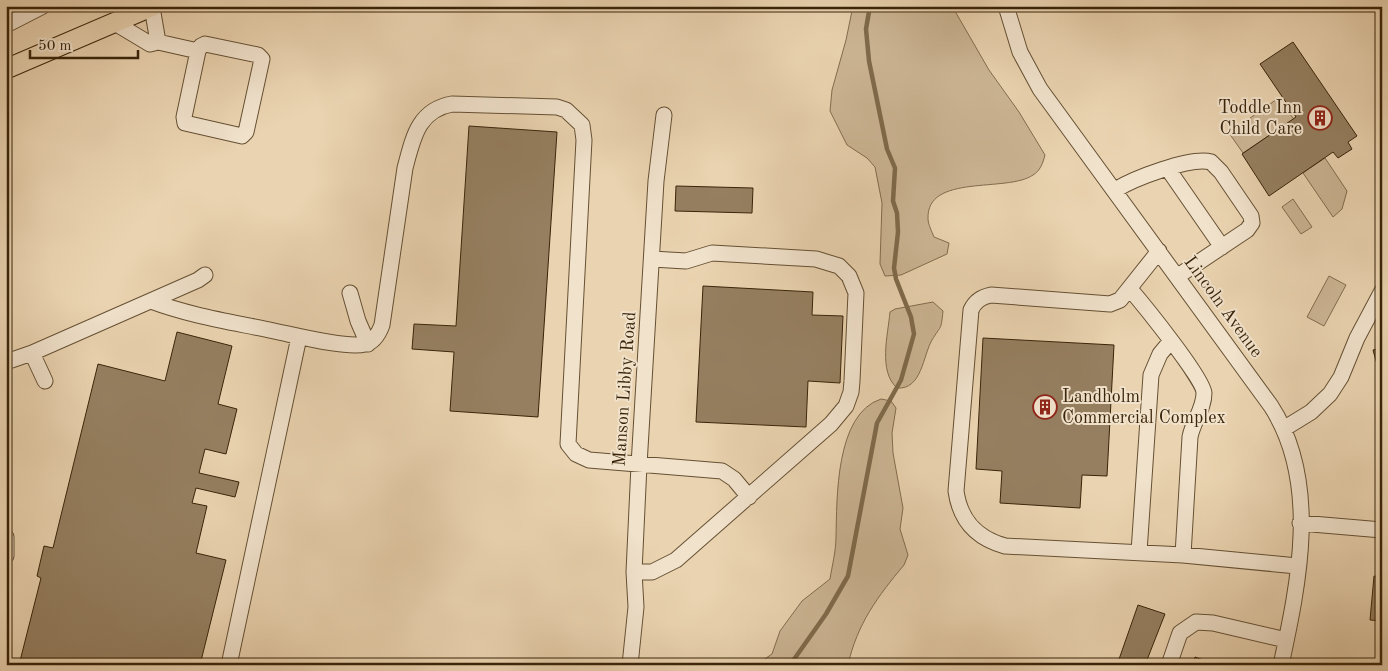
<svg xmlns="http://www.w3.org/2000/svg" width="1388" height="671" font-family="'Old Standard TT',serif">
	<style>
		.green { fill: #ccb594; stroke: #826c4e }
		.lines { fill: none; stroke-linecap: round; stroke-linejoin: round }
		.stream { stroke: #7f6a4b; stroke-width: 4.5 }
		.building { fill: #957f60; stroke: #392409 }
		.minor-casing { stroke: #655033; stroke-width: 17 }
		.major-casing { stroke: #392409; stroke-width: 21 }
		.minor { stroke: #f1e2cc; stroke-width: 15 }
		.major { stroke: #ead3b0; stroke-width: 19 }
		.labels { text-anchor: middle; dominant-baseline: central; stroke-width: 4; stroke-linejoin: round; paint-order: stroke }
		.poi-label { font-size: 18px; fill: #392409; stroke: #f1e2cc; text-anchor: end }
		.street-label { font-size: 18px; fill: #392409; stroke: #f1e2cc }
	</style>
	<rect width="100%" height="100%" fill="#ead3b0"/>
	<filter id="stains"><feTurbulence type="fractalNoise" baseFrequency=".004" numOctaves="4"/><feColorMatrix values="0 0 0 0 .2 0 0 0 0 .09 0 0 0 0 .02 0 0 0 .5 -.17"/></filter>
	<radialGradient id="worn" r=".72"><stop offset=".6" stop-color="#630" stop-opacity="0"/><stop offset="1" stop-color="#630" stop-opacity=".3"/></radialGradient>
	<!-- green -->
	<path class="green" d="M 853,6 L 952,6 L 989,70 L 1019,112 L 1045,155 C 1043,163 1040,171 1033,175 C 1007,193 926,173 928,219 C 928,224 932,232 934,237 L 949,243 L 947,254 L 901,275 L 885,276 L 880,264 L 882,203 L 875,167 L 867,158 L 847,145 L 830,111 L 832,90 L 846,40 Z
		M 1277,99 L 1294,119 L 1243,153 L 1229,133 Z
		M 1325,158 L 1347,191 L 1342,209 L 1333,217 L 1303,173 Z
		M 1293,199 L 1312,227 L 1301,234 L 1282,207 Z
		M 1329,276 L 1346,285 L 1324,326 L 1307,317 Z
		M 933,302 L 943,311 C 941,331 941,325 932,340 C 923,355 922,390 897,388 C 878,371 888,335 890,312 L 895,309 Z
		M 881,399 L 891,401 L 896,408 L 892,433 L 893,453 L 903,508 L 900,529 L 908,555 L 904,565 C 878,596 857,624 848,665 L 756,665 L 772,654 L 780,631 L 802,601 L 830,579 C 832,566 836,551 836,537 C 837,499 835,414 881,399 Z"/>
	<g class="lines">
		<!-- stream -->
		<path class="stream" d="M 790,665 L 826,614 L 848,576 L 877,423 L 901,380 L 914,334 L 911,317 L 896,279 L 894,268 L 898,232 L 897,213 L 893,201 L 895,168 L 887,149 L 869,61 L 866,29 L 870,6"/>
	</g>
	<!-- building -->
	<path class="building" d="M 1293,42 L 1357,136 L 1348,142 L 1352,149 L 1338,158 L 1333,152 L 1269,196 L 1242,154 L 1296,117 L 1260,64 Z
		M 469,126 L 557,132 L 538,417 L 450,411 L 454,352 L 412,349 L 414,324 L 456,326 Z
		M 676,186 L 753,188 L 752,213 L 675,211 Z
		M 703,286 L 813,292 L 812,315 L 843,316 L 840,383 L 808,381 L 806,427 L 696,422 Z
		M 177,332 L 232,346 L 218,404 L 237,409 L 226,454 L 205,449 L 199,473 L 239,482 L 235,497 L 196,488 L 192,503 L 207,506 L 196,553 L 226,560 L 200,665 L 132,665 L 114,660 L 113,665 L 19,665 L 41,578 L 37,576 L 44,546 L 53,548 L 98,364 L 165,381 Z
		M 983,338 L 1114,345 L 1107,476 L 1082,475 L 1080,508 L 1000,503 L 1002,471 L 976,469 Z
		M 1382,348 L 1382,383 L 1373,350 Z
		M 1374,576 L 1382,577 L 1382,621 L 1370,620 Z
		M 1138,605 L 1165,614 L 1145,665 L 1117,665 Z
		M 1195,657 L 1218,665 L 1193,665 Z"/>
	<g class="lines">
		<!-- minor casing -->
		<g class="minor-casing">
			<path id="minor" d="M 1006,6 L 1020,52 L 1040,89 L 1271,406 C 1320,482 1299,582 1281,665
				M 152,7 L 158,42 L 198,51 L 184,117 L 185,123 L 242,136 L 246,132 L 262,59 L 258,55 L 205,44 L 201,46 L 198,51
				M 115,23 L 150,44 L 158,42
				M 6,25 L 43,6
				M 1168,169 L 1222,247
				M 1115,190 C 1133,179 1191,156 1211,162 L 1221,172 L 1251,216 L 1252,223 L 1247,230 L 1178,276
				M 1159,251 L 1120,300 L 1110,304 L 991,295 C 981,297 975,301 971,310 L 956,491 C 960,520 976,538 1005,546 L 1183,555 L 1297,566
				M 1130,289 C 1142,303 1204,379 1204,393 C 1204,409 1193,421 1190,437 L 1183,555
				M 350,293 L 358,321 L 368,344
				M 151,301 C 191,316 232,322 274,331 C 294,335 347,349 365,344 C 374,342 379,333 382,325 L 405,168 C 413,138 418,110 452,104 L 557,107 L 566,110 L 582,125 L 584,140 L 568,444 L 576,454 L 589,460 L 722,471 L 734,479 L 749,497
				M 32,353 L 45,381
				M 6,362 L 32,353 L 198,280 L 205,275
				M 1285,428 L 1311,412 L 1330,394 L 1341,377 L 1357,338 L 1382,291
				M 1300,523 L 1382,530
				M 6,537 L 6,556
				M 1139,552 L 1151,375 L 1160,354 L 1170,342
				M 634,572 L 652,572 L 676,560 L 831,424 L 846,406 L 851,392 L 852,381 L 856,293 L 849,276 L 839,266 L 816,259 L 712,253 L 686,261 L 652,259
				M 229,665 L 299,337
				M 630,665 L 636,607 L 634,572 L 639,465 L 656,181 L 664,115
				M 1169,665 L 1180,633 L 1196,622 L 1213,623 L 1286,640"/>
		</g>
		<!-- major casing -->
		<g class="major-casing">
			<path id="major" d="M 6,69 L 153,6"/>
		</g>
		<!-- minor -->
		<use href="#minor" class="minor"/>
		<!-- major -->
		<use href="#major" class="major"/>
	</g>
	<!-- icons -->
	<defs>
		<g id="building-ring" transform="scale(1.25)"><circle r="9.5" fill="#f1e2cc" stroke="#8f2418" stroke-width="1.5"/><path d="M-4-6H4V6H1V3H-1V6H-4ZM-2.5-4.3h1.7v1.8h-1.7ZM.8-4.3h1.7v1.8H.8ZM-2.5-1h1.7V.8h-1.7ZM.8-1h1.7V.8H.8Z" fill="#8f2418"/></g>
	</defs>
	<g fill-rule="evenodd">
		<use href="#building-ring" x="1320" y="118"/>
		<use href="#building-ring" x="1045" y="407"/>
	</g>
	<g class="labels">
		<!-- poi labels -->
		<g class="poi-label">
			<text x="1302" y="108">Toddle Inn<tspan x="1302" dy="21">Child Care</tspan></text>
			<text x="1062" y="397" text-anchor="start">Landholm<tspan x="1062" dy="21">Commercial Complex</tspan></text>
		</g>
		<!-- street labels -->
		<g class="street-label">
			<text transform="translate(1223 307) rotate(54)">Lincoln Avenue</text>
			<text transform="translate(625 389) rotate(-86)">Manson Libby Road</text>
		</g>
	</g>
	<!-- margin -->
	<rect width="1388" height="671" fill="none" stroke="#ead3b0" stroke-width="25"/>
	<rect x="8" y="8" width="1373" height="656" fill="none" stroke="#392409" stroke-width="2.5"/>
	<rect x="12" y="12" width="1363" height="646" fill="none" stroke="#392409"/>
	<!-- scale -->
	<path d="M30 50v8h108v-8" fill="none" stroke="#392409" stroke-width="2.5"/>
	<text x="38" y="50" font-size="15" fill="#392409" stroke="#f1e2cc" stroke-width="4" paint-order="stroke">50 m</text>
	<rect width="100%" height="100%" filter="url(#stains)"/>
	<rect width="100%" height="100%" fill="url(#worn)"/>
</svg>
